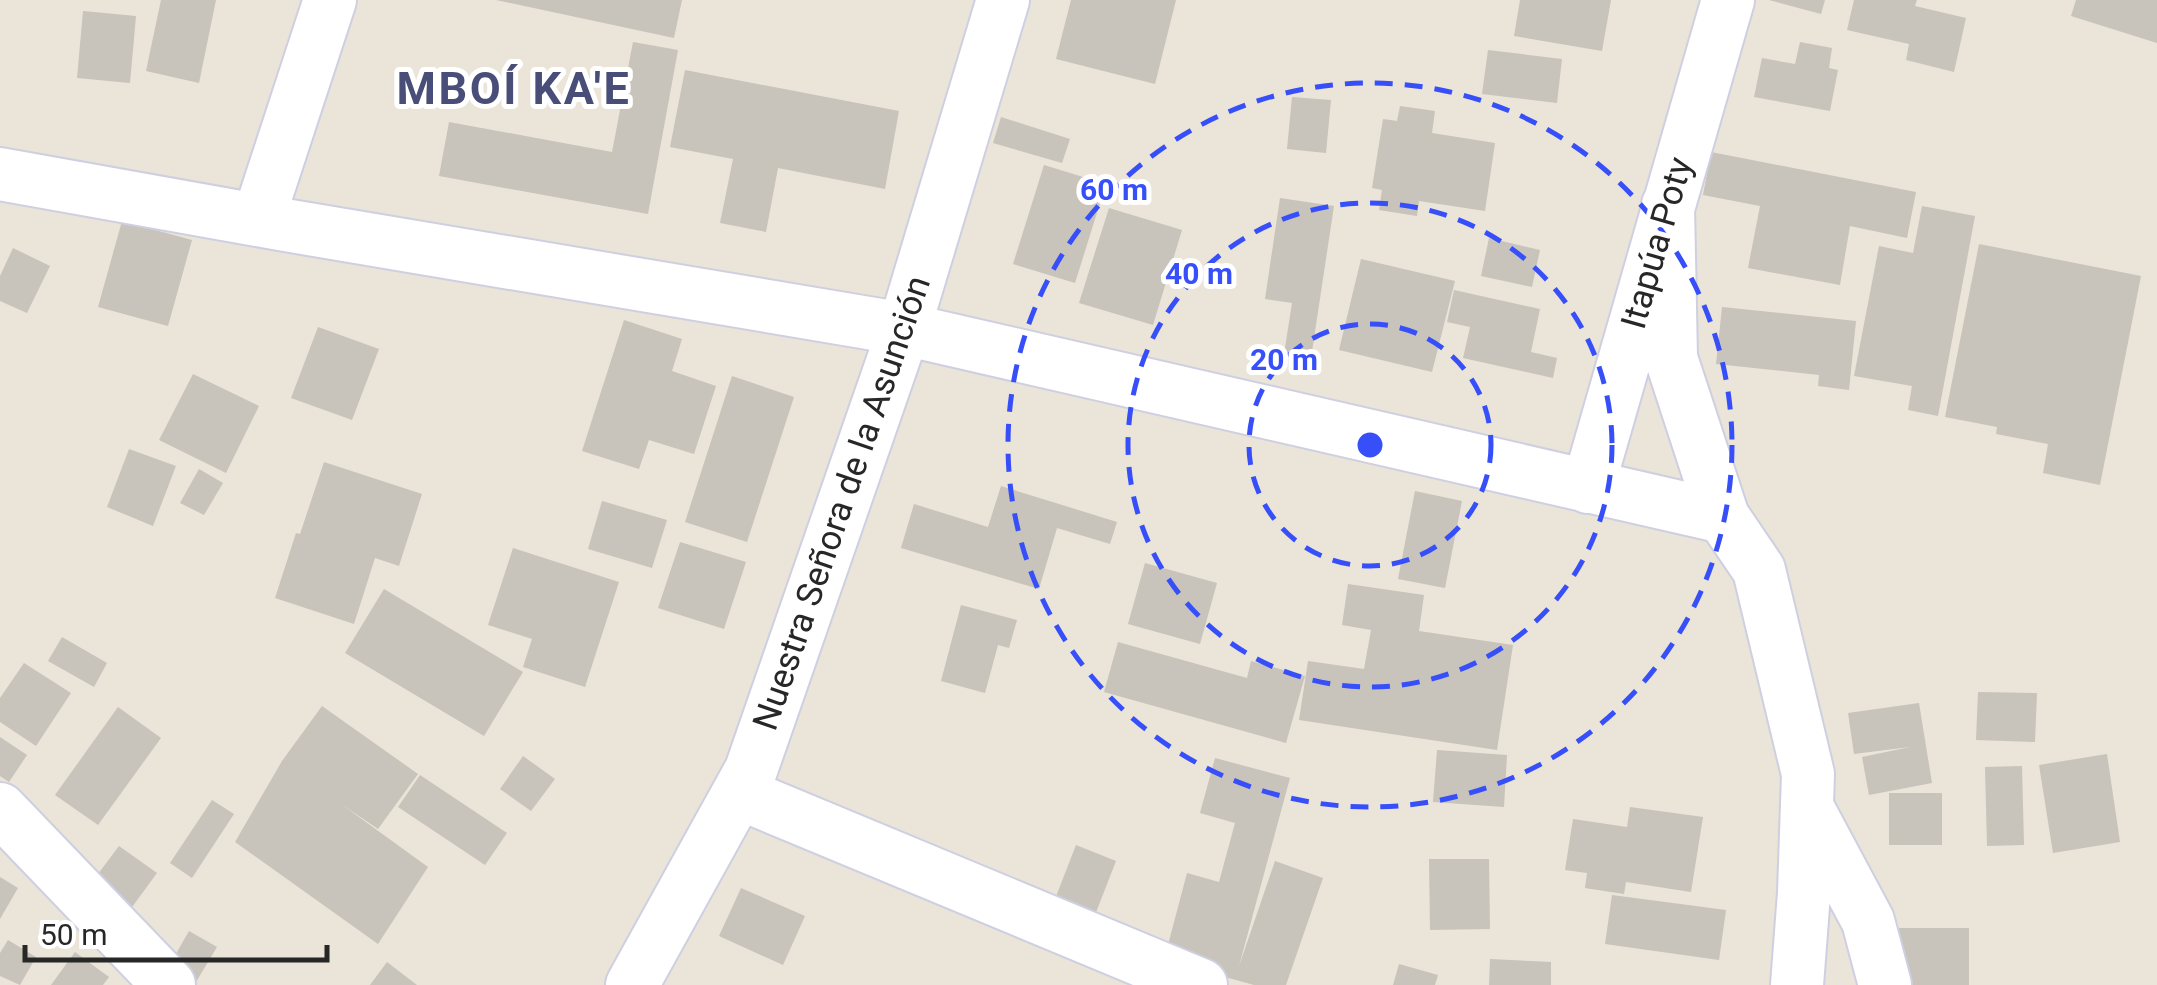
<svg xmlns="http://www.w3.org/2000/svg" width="2157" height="985" font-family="Roboto,sans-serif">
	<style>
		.building { fill: #c8c3bb }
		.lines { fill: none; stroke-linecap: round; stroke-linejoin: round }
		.minor-casing { stroke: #ced0e1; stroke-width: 56 }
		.minor { stroke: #fff; stroke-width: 52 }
		.ring { fill: none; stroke: #374ff9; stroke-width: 5; stroke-dasharray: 18 12 }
		.labels { text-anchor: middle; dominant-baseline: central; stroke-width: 10; stroke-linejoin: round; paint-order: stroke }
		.street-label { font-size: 35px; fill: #272727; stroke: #fff }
		.district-label { font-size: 45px; font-weight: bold; letter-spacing: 2.5px; fill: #484e77; stroke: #fff }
		.centre { fill: #374ff9; stroke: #fff; stroke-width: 5 }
		.ring-label { font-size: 30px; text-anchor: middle; font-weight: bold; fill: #374ff9; stroke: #fff; stroke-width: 10; stroke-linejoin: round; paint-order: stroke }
	</style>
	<rect width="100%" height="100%" fill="#eae4d9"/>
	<!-- building -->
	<path class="building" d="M 161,0 L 216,0 L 199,83 L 146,71 Z
		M 496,0 L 682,0 L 674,38 Z
		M 1071,0 L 1176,0 L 1155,84 L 1056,59 Z
		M 1520,0 L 1611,0 L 1602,51 L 1514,36 Z
		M 1769,0 L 1825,0 L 1821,14 Z
		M 1854,0 L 1917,0 L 1915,6 L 1966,18 L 1954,72 L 1906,60 L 1909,44 L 1847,30 Z
		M 2076,0 L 2157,0 L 2157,43 L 2071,16 Z
		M 83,11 L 136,16 L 130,83 L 77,78 Z
		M 633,42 L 678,50 L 648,214 L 439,176 L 449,122 L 612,152 Z
		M 1800,42 L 1832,48 L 1829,68 L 1838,70 L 1830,111 L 1754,97 L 1762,58 L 1795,64 Z
		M 1488,50 L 1562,59 L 1557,103 L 1482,94 Z
		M 685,70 L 899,111 L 885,189 L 778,168 L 766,232 L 720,223 L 733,159 L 670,147 Z
		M 1292,97 L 1331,100 L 1326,153 L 1287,149 Z
		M 1400,106 L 1435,111 L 1432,133 L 1495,143 L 1485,211 L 1419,201 L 1417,216 L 1379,210 L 1382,190 L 1372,188 L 1383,119 L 1397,121 Z
		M 1001,117 L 1070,139 L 1062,163 L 993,143 Z
		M 1711,152 L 1916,192 L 1907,238 L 1850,226 L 1840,285 L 1748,268 L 1760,206 L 1703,195 Z
		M 1044,165 L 1106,184 L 1075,283 L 1013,264 Z
		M 1280,198 L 1334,206 L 1311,358 L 1284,354 L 1292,303 L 1265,299 Z
		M 1922,206 L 1975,216 L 1938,416 L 1908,410 L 1912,386 L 1854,376 L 1879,246 L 1913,253 Z
		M 1109,208 L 1182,230 L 1153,325 L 1079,303 Z
		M 122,221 L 192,240 L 168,326 L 98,307 Z
		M 1489,238 L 1540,250 L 1532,287 L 1481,276 Z
		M 1979,244 L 2141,276 L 2100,485 L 2043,473 L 2048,444 L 1996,434 L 1997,427 L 1945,417 Z
		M 13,248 L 50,266 L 27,313 L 0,301 L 0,276 Z
		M 1361,259 L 1455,281 L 1432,372 L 1339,350 Z
		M 1454,290 L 1540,309 L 1531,352 L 1557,358 L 1553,378 L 1463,358 L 1470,327 L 1447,322 Z
		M 1722,307 L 1856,321 L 1849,390 L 1818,386 L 1819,375 L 1716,364 Z
		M 624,320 L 682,339 L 672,371 L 716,386 L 694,454 L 649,440 L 639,469 L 582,451 Z
		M 318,327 L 379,349 L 352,420 L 291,398 Z
		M 193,374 L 259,406 L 226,473 L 159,440 Z
		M 732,376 L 794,397 L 747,542 L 685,522 Z
		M 129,449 L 176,466 L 153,526 L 107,507 Z
		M 324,462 L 422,494 L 399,566 L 375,558 L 354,624 L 275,598 L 296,533 L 300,534 Z
		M 199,469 L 223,483 L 204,515 L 180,503 Z
		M 1001,486 L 1117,522 L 1110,544 L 1057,528 L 1039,589 L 901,548 L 914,504 L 988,527 Z
		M 1415,491 L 1462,501 L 1445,588 L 1398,579 Z
		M 602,501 L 667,520 L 652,568 L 588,549 Z
		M 680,542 L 746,562 L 724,629 L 658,608 Z
		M 513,548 L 619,582 L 585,687 L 523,667 L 532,639 L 488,625 Z
		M 1145,563 L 1217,583 L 1200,644 L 1128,624 Z
		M 1348,584 L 1424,595 L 1419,631 L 1513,645 L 1497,750 L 1299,720 L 1308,661 L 1364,669 L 1371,630 L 1342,625 Z
		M 384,589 L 523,672 L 484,736 L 345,653 Z
		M 961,605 L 1017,620 L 1009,648 L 998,645 L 985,693 L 941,681 Z
		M 62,637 L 107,663 L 94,687 L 48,661 Z
		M 1118,642 L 1247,678 L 1251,661 L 1305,676 L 1286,743 L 1104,692 Z
		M 24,663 L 71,693 L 36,746 L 0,722 L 0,698 Z
		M 1978,692 L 2037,693 L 2035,742 L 1976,740 Z
		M 1919,703 L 1932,783 L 1869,795 L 1862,757 L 1910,747 L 1854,754 L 1848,713 Z
		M 322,706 L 418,774 L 378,829 L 341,804 L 428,867 L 378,944 L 235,842 L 282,761 Z
		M 118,707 L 161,738 L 98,825 L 55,795 Z
		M 0,737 L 27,755 L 9,782 L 0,776 Z
		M 1437,750 L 1507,755 L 1504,807 L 1433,802 Z
		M 2107,754 L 2120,842 L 2053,853 L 2039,765 Z
		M 523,756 L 555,779 L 531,811 L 500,789 Z
		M 1215,758 L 1290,778 L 1239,966 L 1275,861 L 1323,878 L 1286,985 L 1254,985 L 1164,960 L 1187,873 L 1219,882 L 1235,823 L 1200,813 Z
		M 2022,766 L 2024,845 L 1987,846 L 1985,767 Z
		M 420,775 L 507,833 L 485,865 L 398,807 Z
		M 1889,793 L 1942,793 L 1942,845 L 1889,845 Z
		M 212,800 L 234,814 L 192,878 L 170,863 Z
		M 1630,807 L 1703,817 L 1691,892 L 1626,882 L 1624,894 L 1585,888 L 1587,873 L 1565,870 L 1573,819 L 1627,827 Z
		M 1076,845 L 1116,861 L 1095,915 L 1055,899 Z
		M 119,846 L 157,873 L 124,918 L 86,890 Z
		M 1429,859 L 1489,859 L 1490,929 L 1430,930 Z
		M 0,877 L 18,888 L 0,919 Z
		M 741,888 L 805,916 L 783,965 L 719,936 Z
		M 1612,895 L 1726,910 L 1719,960 L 1605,944 Z
		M 1899,928 L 1969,928 L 1969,985 L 1899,985 Z
		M 189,931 L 217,947 L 196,982 L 169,966 Z
		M 8,940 L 36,957 L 20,985 L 0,976 L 0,953 Z
		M 75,952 L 109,977 L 103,985 L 51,985 Z
		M 1490,959 L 1551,962 L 1551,985 L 1489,985 Z
		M 387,962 L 417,985 L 370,985 Z
		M 1399,964 L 1438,975 L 1435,985 L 1393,985 Z"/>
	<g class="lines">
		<!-- minor casing -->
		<g class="minor-casing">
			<path id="minor" d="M 0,174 L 285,225 L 904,329 L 1723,517
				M 1668,205 L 1671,358 L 1723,517 L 1759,570 L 1808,774 L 1804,893 L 1797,985
				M 258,220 L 330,0
				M 1588,487 L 1728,0
				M 739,793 L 1201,985
				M 1807,807 L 1868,921 L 1885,985
				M 0,809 L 169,985
				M 632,985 L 751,770 L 904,329 L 1003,0"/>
		</g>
		<!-- minor -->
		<use href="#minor" class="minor"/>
	</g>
	<!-- distance rings -->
	<g class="ring">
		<circle cx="1370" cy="445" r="121"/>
		<circle cx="1370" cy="445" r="242"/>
		<circle cx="1370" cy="445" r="362"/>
	</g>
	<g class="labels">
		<!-- street labels -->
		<g class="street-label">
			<text transform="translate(1657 243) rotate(-74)">Itapúa Poty</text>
			<text transform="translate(842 503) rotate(-71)">Nuestra Señora de la Asunción</text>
		</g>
		<!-- district labels -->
		<g class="district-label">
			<text x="514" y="88">MBOÍ KA'E</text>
		</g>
	</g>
	<circle cx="1370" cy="445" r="15" class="centre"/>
	<g class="ring-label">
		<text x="1114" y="200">60 m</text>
		<text x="1199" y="284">40 m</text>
		<text x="1284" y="370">20 m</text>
	</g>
	<!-- scale -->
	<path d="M25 945v15h302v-15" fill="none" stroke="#272727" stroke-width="5"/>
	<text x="40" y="945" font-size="30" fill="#272727" stroke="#ffffff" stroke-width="8" paint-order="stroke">50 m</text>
</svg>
